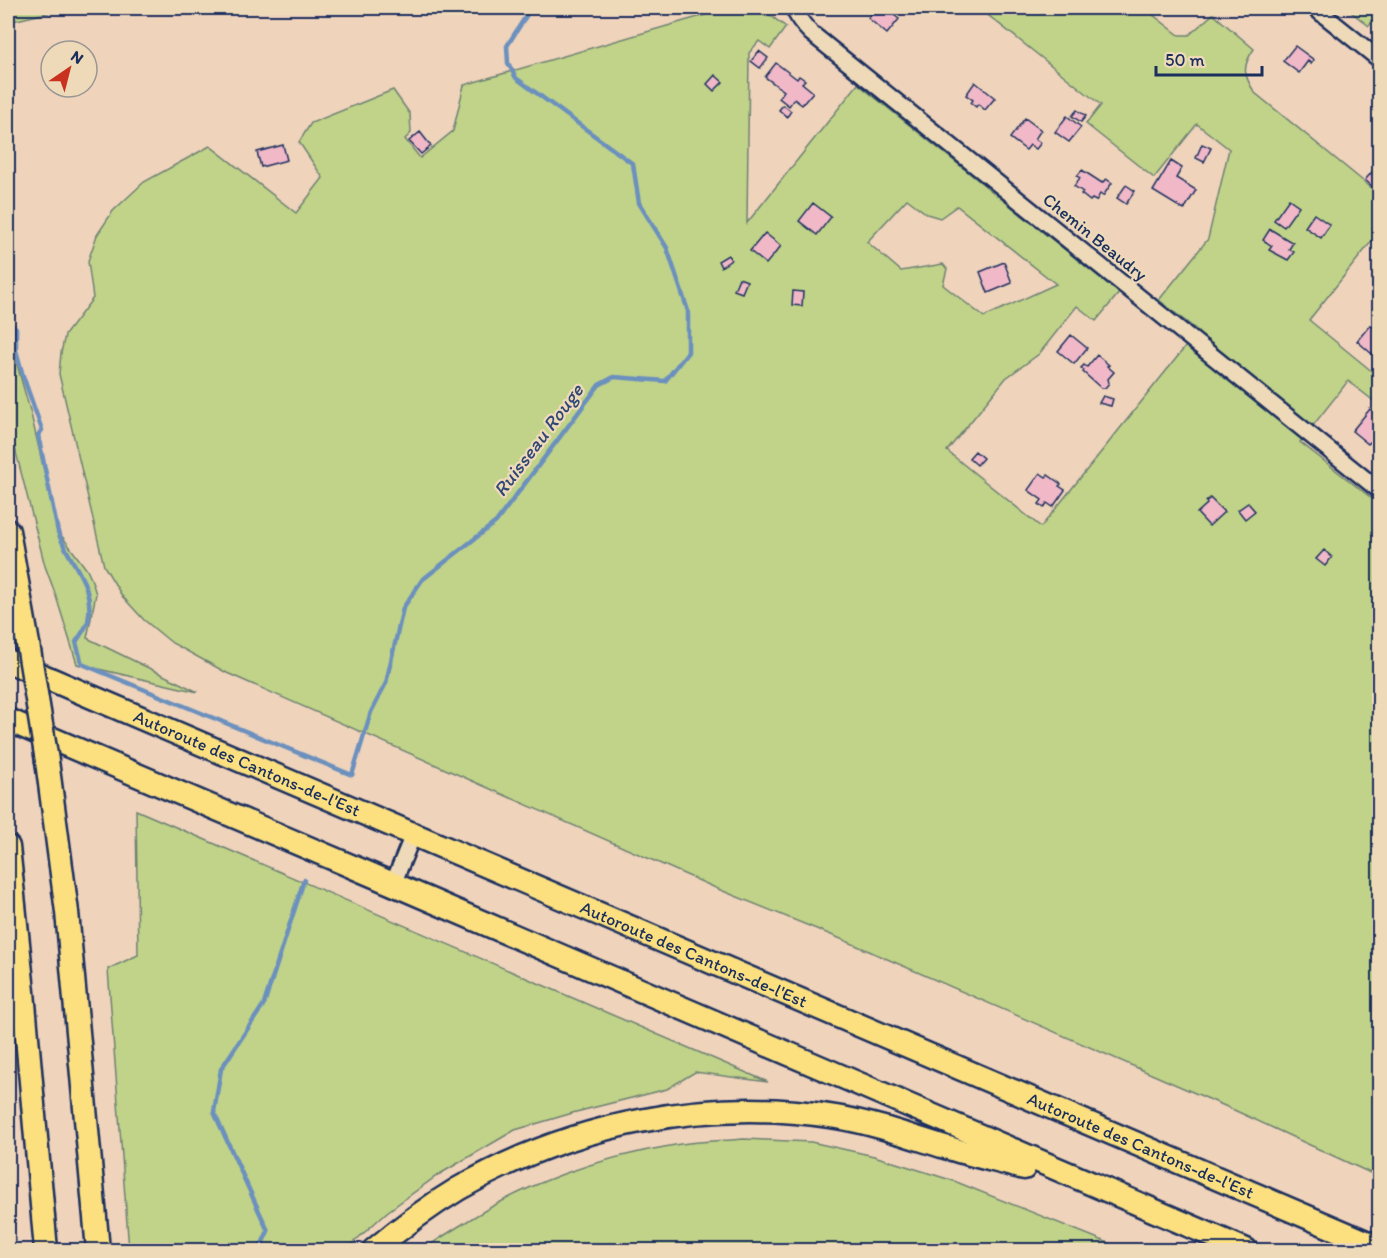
<svg xmlns="http://www.w3.org/2000/svg" width="1387" height="1258" font-family="Itim,sans-serif">
	<style>
		.green { fill: #c0d388; stroke: #6e8173; stroke-width: 1.5; fill-rule: evenodd }
		.lines { fill: none; stroke-linecap: round; stroke-linejoin: round }
		.stream { stroke: #6c90be; stroke-width: 4.5 }
		.building { fill: #f1b8c8; stroke: #1b2f5e; stroke-width: 1.5 }
		.minor-casing { stroke: #1b2f5e; stroke-width: 20 }
		.highway-casing { stroke: #1b2f5e; stroke-width: 27 }
		.minor { stroke: #eedab8; stroke-width: 15 }
		.highway { stroke: #fce080; stroke-width: 22 }
		.highway-bridge-casing { stroke: #1b2f5e; stroke-width: 27; stroke-linecap: butt }
		.highway-bridge { stroke: #fce080; stroke-width: 22 }
		.labels { text-anchor: middle; dominant-baseline: central; stroke-width: 4.5; stroke-linejoin: round; paint-order: stroke }
		.street-label { font-size: 18px; fill: #1b2f5e; stroke: #eedab8 }
		.water-label { font-size: 20px; font-style: italic; fill: #2f4776; stroke: #eedab8 }
	</style>
	<rect width="100%" height="100%" fill="#efd3bb"/>
	<filter id="ink" filterUnits="userSpaceOnUse"><feTurbulence type="fractalNoise" baseFrequency=".0167" numOctaves="2"/><feDisplacementMap in="SourceGraphic" scale="12" xChannelSelector="R" yChannelSelector="G"/><feConvolveMatrix kernelMatrix="1 2 1 2 8 2 1 2 1" color-interpolation-filters="sRGB"/></filter>
	<g filter="url(#ink)">
		<!-- green -->
		<path class="green" d="M 8,8 L 68,8 L 8,22 Z
			M 729,8 L 760,8 L 786,27 L 770,49 L 759,41 L 749,53 L 747,223 L 858,84 L 1119,293 L 1096,321 L 1077,306 L 1039,354 L 1006,378 L 947,451 L 1041,527 L 1198,331 L 1159,300 L 1208,239 L 1229,149 L 1197,124 L 1154,178 L 1086,124 L 1101,105 L 979,8 L 1144,8 L 1179,35 L 1189,35 L 1213,14 L 1254,49 C 1241,67 1244,76 1255,93 L 1379,194 L 1379,232 L 1309,320 L 1379,377 L 1379,405 L 1348,381 L 1300,442 L 1379,504 L 1379,1177 L 1234,1110 L 846,941 L 718,889 L 227,673 L 172,643 L 144,620 L 122,596 L 104,566 L 59,374 L 61,353 L 65,335 L 93,298 L 88,261 L 97,235 L 113,211 L 144,182 L 210,146 L 296,213 L 323,178 L 299,142 L 311,123 L 393,90 L 410,114 L 411,133 L 405,139 L 420,158 L 453,131 L 464,85 ZM 907,199 L 927,214 L 940,218 L 957,206 L 1056,284 L 984,317 L 943,285 L 947,269 L 943,264 L 901,271 L 867,242 Z
			M 1346,8 L 1379,8 L 1379,12 L 1369,26 Z
			M 8,338 L 16,361 L 31,414 L 58,531 L 87,570 L 92,581 L 96,594 L 87,638 L 198,692 L 77,664 L 55,593 L 45,566 L 8,421 Z
			M 136,810 L 768,1082 L 695,1072 L 667,1089 L 576,1112 L 515,1130 L 438,1175 L 387,1212 L 345,1250 L 129,1250 L 108,969 L 138,955 Z
			M 744,1139 L 811,1142 L 874,1156 L 954,1181 L 1126,1250 L 423,1250 C 435,1241 448,1233 461,1225 C 528,1182 597,1158 675,1145 C 698,1141 722,1141 744,1139 Z"/>
		<g class="lines">
			<!-- stream -->
			<path class="stream" d="M 8,298 L 11,324 L 16,328 L 16,350 L 23,376 L 42,430 L 38,435 L 58,532 C 69,563 96,584 88,621 C 86,628 80,636 76,642 L 82,664 L 352,775 L 371,712 L 386,683 L 403,608 L 422,580 L 496,522 L 599,385 L 614,377 L 665,381 L 688,352 L 688,311 L 667,248 L 639,203 L 633,164 L 516,78 L 508,63 L 507,46 L 531,8
				M 252,1250 L 262,1244 L 268,1231 L 214,1112 L 221,1069 L 264,1004 L 304,880"/>
		</g>
		<!-- building -->
		<path class="building" d="M 870,8 L 885,8 L 899,19 L 887,34 L 868,18 L 874,11 Z
			M 1295,46 L 1314,60 L 1311,64 L 1308,61 L 1299,73 L 1283,61 Z
			M 759,51 L 768,58 L 760,68 L 751,61 Z
			M 776,63 L 797,79 L 799,76 L 805,80 L 802,83 L 813,92 L 802,105 L 794,99 L 789,106 L 779,98 L 784,91 L 765,77 Z
			M 715,75 L 723,82 L 714,91 L 707,84 Z
			M 975,82 L 995,98 L 985,110 L 978,104 L 976,107 L 971,103 L 973,100 L 966,95 Z
			M 783,105 L 791,111 L 787,117 L 779,110 Z
			M 1077,110 L 1086,116 L 1081,122 L 1072,116 Z
			M 1067,116 L 1081,127 L 1069,142 L 1055,132 Z
			M 1025,118 L 1041,130 L 1035,139 L 1041,143 L 1036,149 L 1030,145 L 1026,150 L 1010,138 Z
			M 420,132 L 431,146 L 421,154 L 409,141 Z
			M 1202,144 L 1211,148 L 1204,162 L 1196,158 Z
			M 283,145 L 287,160 L 261,167 L 257,152 Z
			M 1171,161 L 1182,168 L 1176,178 L 1196,190 L 1184,210 L 1153,191 Z
			M 1082,170 L 1102,183 L 1106,179 L 1112,183 L 1103,196 L 1100,194 L 1096,201 L 1092,199 L 1090,201 L 1081,194 L 1083,192 L 1074,186 L 1080,178 L 1077,176 Z
			M 1372,172 L 1380,178 L 1380,182 L 1374,188 L 1365,180 Z
			M 1126,185 L 1135,191 L 1126,204 L 1117,198 Z
			M 1289,199 L 1299,206 L 1284,227 L 1274,220 Z
			M 813,203 L 831,217 L 817,235 L 799,221 Z
			M 1314,214 L 1330,225 L 1321,238 L 1305,227 Z
			M 1270,229 L 1293,243 L 1289,249 L 1294,252 L 1288,260 L 1269,250 L 1272,246 L 1263,240 Z
			M 765,233 L 781,246 L 766,264 L 750,251 Z
			M 728,255 L 731,260 L 721,267 L 718,261 Z
			M 1004,262 L 1012,283 L 988,293 L 980,272 Z
			M 739,278 L 747,281 L 742,293 L 734,290 Z
			M 793,291 L 803,292 L 802,306 L 792,305 Z
			M 1370,325 L 1380,332 L 1380,345 L 1372,354 L 1357,341 Z
			M 1071,335 L 1087,348 L 1074,364 L 1058,351 Z
			M 1097,355 L 1109,365 L 1107,366 L 1114,372 L 1108,379 L 1109,383 L 1105,388 L 1101,388 L 1083,372 L 1084,370 L 1081,368 L 1084,365 L 1087,367 Z
			M 1103,396 L 1113,399 L 1111,406 L 1099,403 Z
			M 1370,409 L 1379,416 L 1374,422 L 1380,426 L 1380,450 L 1370,442 L 1368,444 L 1352,431 Z
			M 975,451 L 983,458 L 977,465 L 969,458 Z
			M 1040,473 L 1046,477 L 1048,475 L 1061,484 L 1059,486 L 1065,490 L 1053,507 L 1047,503 L 1044,508 L 1039,504 L 1042,500 L 1028,490 Z
			M 1210,498 L 1224,512 L 1209,526 L 1197,513 L 1207,504 L 1206,502 Z
			M 1248,503 L 1255,511 L 1245,519 L 1238,510 Z
			M 1324,550 L 1332,557 L 1325,566 L 1316,559 Z"/>
		<g class="lines">
			<!-- minor casing -->
			<g class="minor-casing">
				<path id="minor" d="M 794,8 C 797,18 803,25 811,33 L 1380,491
					M 1315,8 L 1380,60
					M 393,884 L 413,835"/>
			</g>
			<!-- highway casing -->
			<g class="highway-casing">
				<g id="highway">
					<path d="M 8,531 L 28,644"/>
					<path id="s1" d="M 8,661 L 1380,1248"/>
					<path d="M 8,720 L 393,884 L 1246,1250"/>
					<path d="M 47,761 L 67,912 L 98,1250"/>
					<path d="M 8,847 L 23,992 L 46,1250"/>
					<path d="M 374,1250 C 400,1228 428,1207 458,1189 C 570,1124 708,1096 836,1117 C 873,1123 909,1136 945,1147 C 971,1155 998,1161 1024,1168"/>
				</g>
			</g>
			<!-- minor -->
			<use href="#minor" class="minor"/>
			<!-- highway -->
			<use href="#highway" class="highway"/>
			<!-- highway-bridge casing -->
			<g class="highway-bridge-casing">
				<path id="highway-bridge" d="M 28,644 L 47,761"/>
			</g>
			<!-- highway-bridge -->
			<use href="#highway-bridge" class="highway-bridge"/>
		</g>
	</g>
	<g class="labels">
		<!-- street labels -->
		<g class="street-label">
			<text transform="translate(1095 237) rotate(39)">Chemin Beaudry</text>
			<text stroke="none"><textPath href="#s1" startOffset="260">Autoroute des Cantons-de-l'Est</textPath></text>
			<text stroke="none"><textPath href="#s1" startOffset="746">Autoroute des Cantons-de-l'Est</textPath></text>
			<text stroke="none"><textPath href="#s1" startOffset="1232">Autoroute des Cantons-de-l'Est</textPath></text>
		</g>
		<!-- water labels -->
		<g class="water-label">
			<text transform="translate(538 440) rotate(-53)">Ruisseau Rouge</text>
		</g>
	</g>
	<!-- margin -->
	<rect width="1387" height="1258" fill="none" stroke="#eedab8" stroke-width="30"/>
	<rect x="15" y="15" width="1357" height="1228" fill="none" stroke="#1b2f5e" stroke-width="2" filter="url(#ink)"/>
	<!-- north arrow -->
	<g transform="translate(69 69) rotate(35)"><circle r="28" fill="#eedab8" stroke="#9a9694" stroke-width="1.5"/>
	<path d="M0-4.5L10 22L0 15L-10 22Z" fill="#c8321e"/>
	<text y="-9" font-size="16" font-weight="bold" text-anchor="middle" fill="#1b2f5e">N</text>
	</g>
	<!-- scale -->
	<path d="M1156 66v9h106v-9" fill="none" stroke="#1b2f5e" stroke-width="3"/>
	<text x="1165" y="66" font-size="18" fill="#1b2f5e" stroke="#eedab8" stroke-width="4.5" paint-order="stroke">50 m</text>
</svg>
